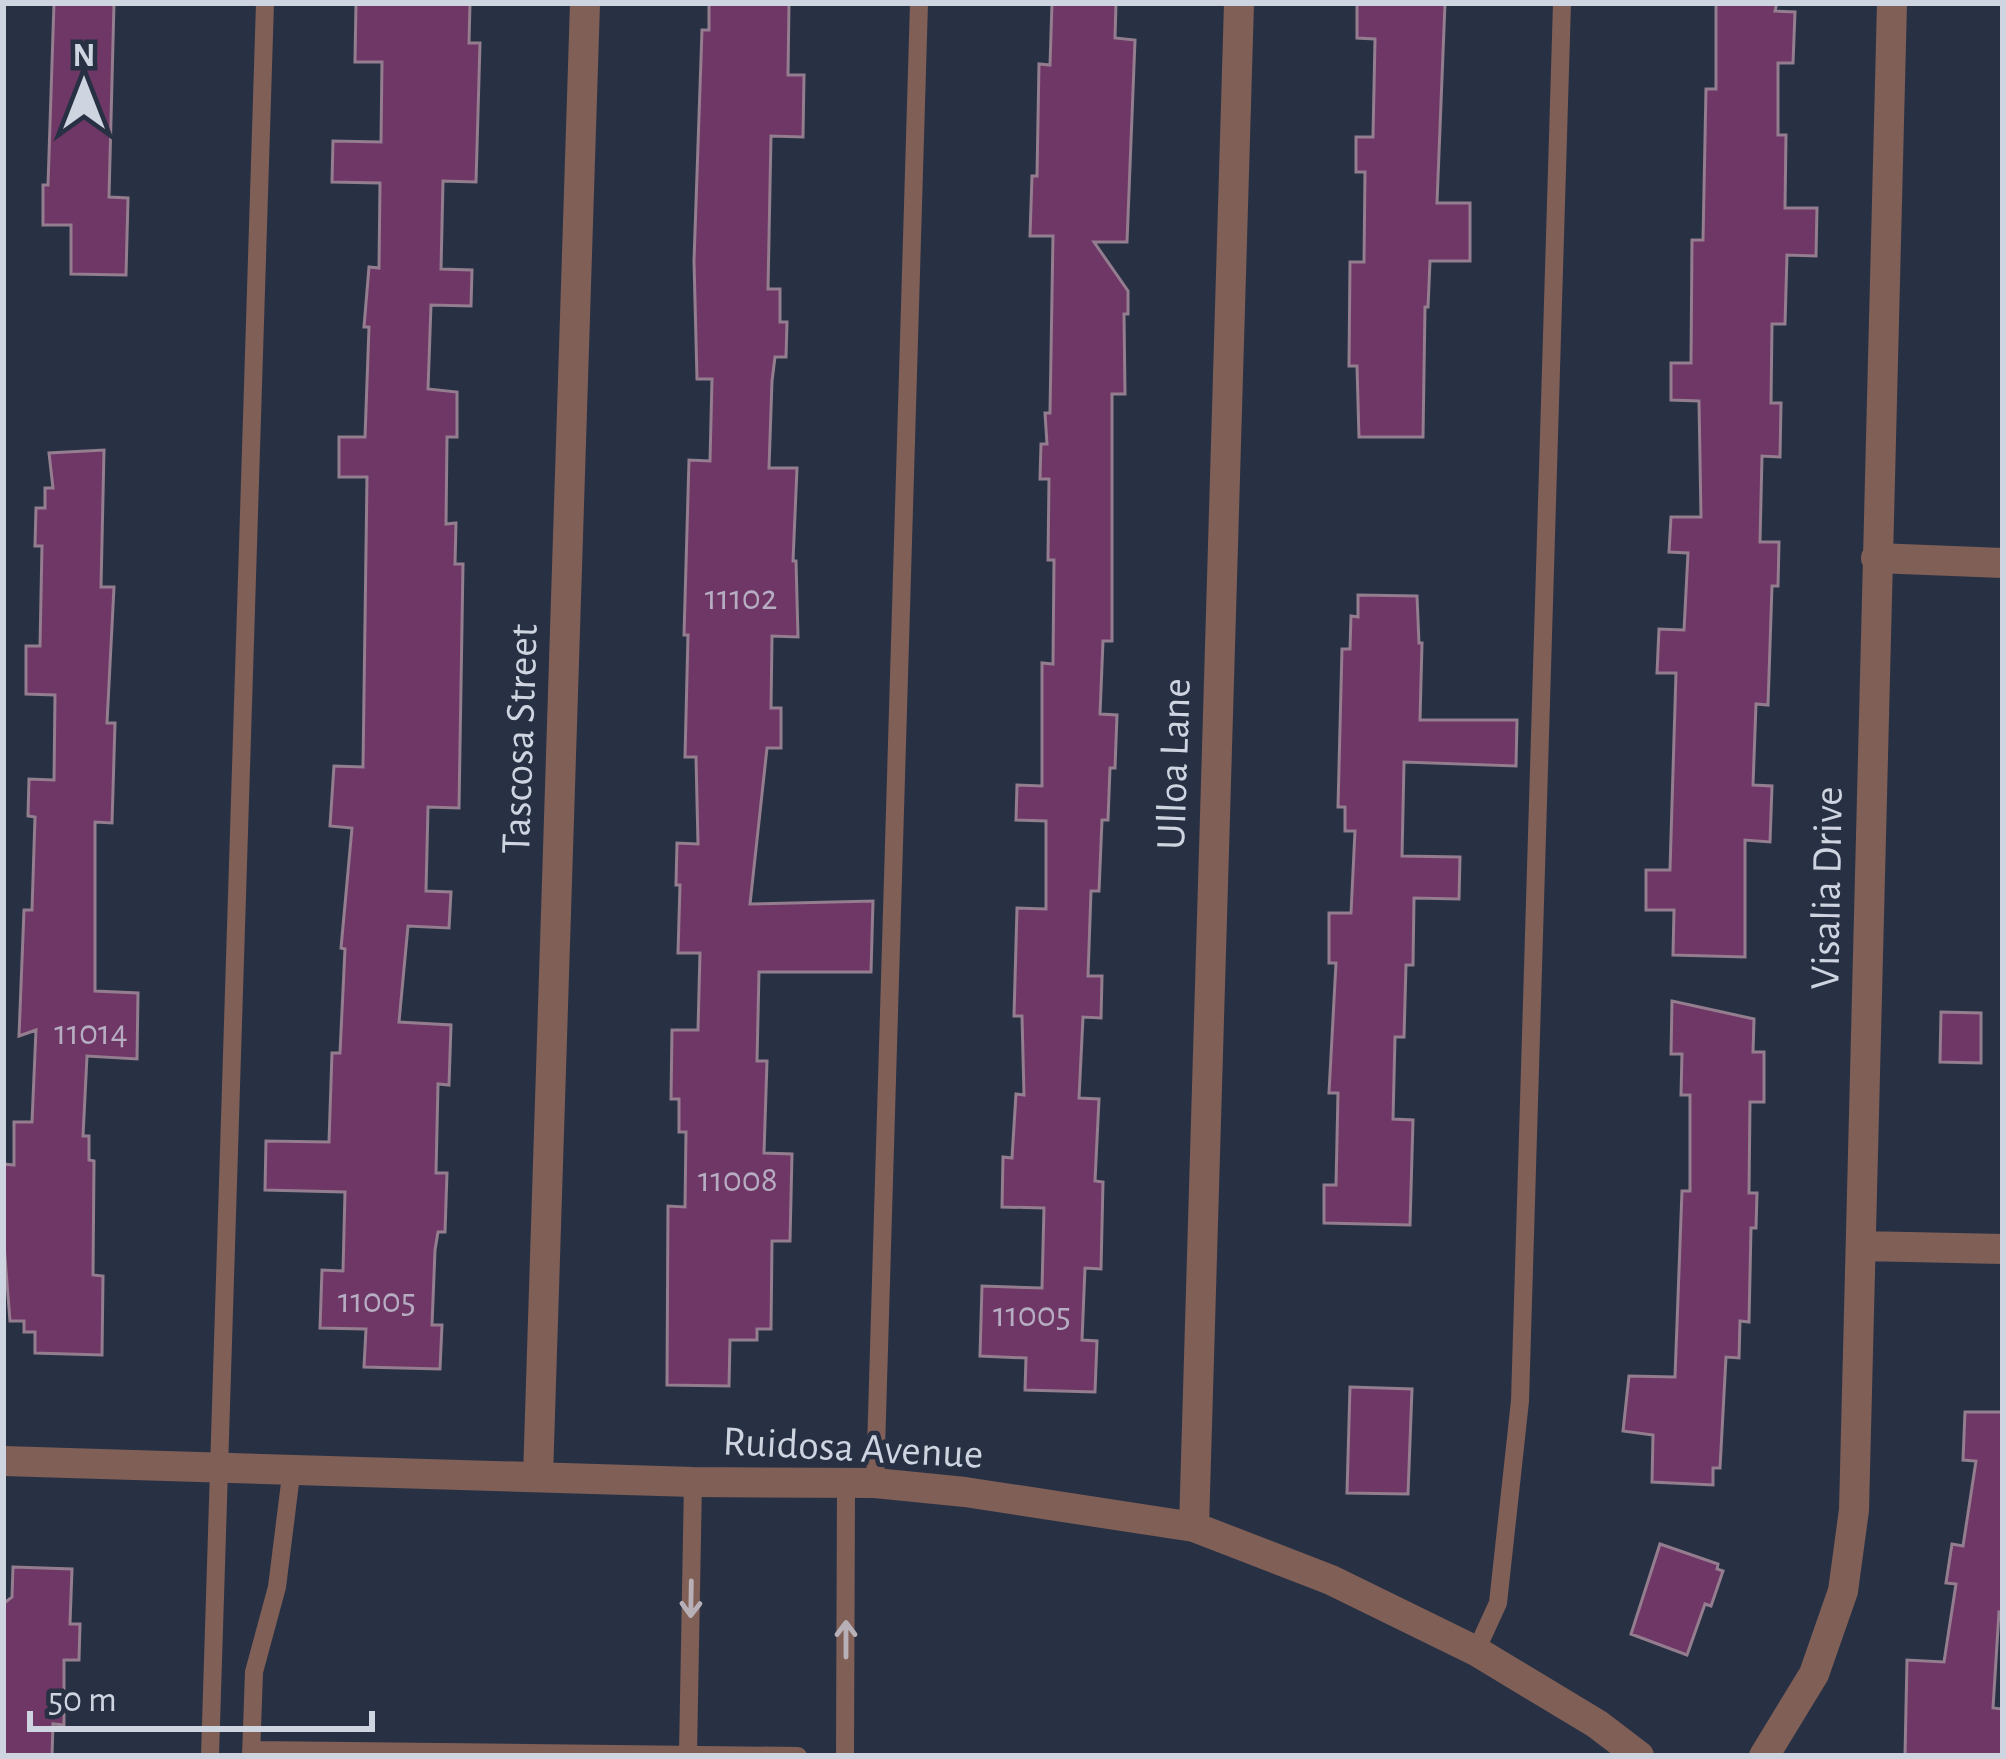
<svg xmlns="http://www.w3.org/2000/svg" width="2006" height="1759" font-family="'Alegreya Sans',sans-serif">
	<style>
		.building { fill: #6e3766; stroke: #937d8e; stroke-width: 3 }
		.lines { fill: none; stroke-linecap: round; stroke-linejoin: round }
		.service { stroke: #805f57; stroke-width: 18 }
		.minor { stroke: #805f57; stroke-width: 30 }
		.oneway { stroke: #b7b1b7 }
		.labels { text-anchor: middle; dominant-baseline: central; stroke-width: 9; stroke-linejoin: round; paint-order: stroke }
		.number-label { font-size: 36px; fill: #b6adc2 }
		.street-label { font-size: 42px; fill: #ced4e0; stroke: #283144 }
	</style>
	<rect width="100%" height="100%" fill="#283144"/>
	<!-- building -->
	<path class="building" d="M 54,3 L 114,3 L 109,197 L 128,198 L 126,275 L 71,274 L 71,225 L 43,225 L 43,185 L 48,185 Z
		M 356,3 L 470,3 L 469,43 L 480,43 L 476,182 L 443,181 L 441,269 L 472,270 L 471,306 L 431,305 L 428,389 L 457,392 L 457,437 L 447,437 L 446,524 L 456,523 L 455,564 L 463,564 L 459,808 L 428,807 L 426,891 L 451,892 L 449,928 L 408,926 L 399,1022 L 451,1025 L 449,1085 L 438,1084 L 436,1173 L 447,1173 L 445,1232 L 438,1232 L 435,1250 L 432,1325 L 442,1325 L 440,1369 L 364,1367 L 366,1329 L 320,1328 L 322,1270 L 343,1271 L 345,1192 L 265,1190 L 266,1141 L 329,1142 L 332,1053 L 340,1053 L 345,949 L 341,948 L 352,828 L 330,826 L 334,766 L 363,767 L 367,477 L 339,477 L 339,437 L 365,437 L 369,327 L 364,327 L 369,267 L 379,268 L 380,183 L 332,182 L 333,141 L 381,142 L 382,62 L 355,62 Z
		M 709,3 L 789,3 L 788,75 L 804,75 L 803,137 L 771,136 L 768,289 L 780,289 L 780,322 L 787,322 L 786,357 L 775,357 L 772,381 L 769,468 L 797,468 L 793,561 L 796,561 L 798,637 L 772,636 L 771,708 L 781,708 L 781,748 L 767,748 L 750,904 L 873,901 L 871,972 L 759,972 L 757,1061 L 767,1061 L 764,1153 L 792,1154 L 790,1241 L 772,1241 L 771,1329 L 757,1329 L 757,1340 L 730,1340 L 729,1386 L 667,1385 L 668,1206 L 685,1207 L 686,1132 L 679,1132 L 679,1099 L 671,1099 L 672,1030 L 698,1030 L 700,953 L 678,953 L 680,885 L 676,885 L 677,843 L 698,844 L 696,757 L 685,757 L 688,635 L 684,635 L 689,460 L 710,461 L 712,379 L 697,379 L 694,261 L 702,30 L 709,30 Z
		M 1052,3 L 1116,3 L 1115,38 L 1135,40 L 1127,242 L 1094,242 L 1128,291 L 1128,314 L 1124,314 L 1125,394 L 1112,394 L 1112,641 L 1103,641 L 1100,714 L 1117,715 L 1115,768 L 1110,768 L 1108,820 L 1102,820 L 1099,891 L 1091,891 L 1088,976 L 1102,976 L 1101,1018 L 1083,1017 L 1079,1098 L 1099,1099 L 1095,1181 L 1103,1182 L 1101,1269 L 1085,1268 L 1082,1340 L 1097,1341 L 1095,1392 L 1025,1390 L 1026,1358 L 980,1356 L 982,1286 L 1042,1288 L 1044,1208 L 1002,1207 L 1003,1157 L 1012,1158 L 1016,1094 L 1024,1095 L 1022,1016 L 1014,1016 L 1017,908 L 1046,909 L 1046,821 L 1016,820 L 1017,785 L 1042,786 L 1042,663 L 1053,664 L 1054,560 L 1048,560 L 1049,479 L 1040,479 L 1041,444 L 1047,444 L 1045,413 L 1050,413 L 1053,236 L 1030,236 L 1032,176 L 1037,176 L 1039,64 L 1050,65 Z
		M 1357,3 L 1445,3 L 1437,203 L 1470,203 L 1470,261 L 1430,261 L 1428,307 L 1425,307 L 1423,437 L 1359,437 L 1357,366 L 1349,366 L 1350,262 L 1364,262 L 1365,172 L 1356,172 L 1356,137 L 1373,137 L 1375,39 L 1357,38 Z
		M 1716,3 L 1777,3 L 1775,11 L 1795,12 L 1793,63 L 1778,63 L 1778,135 L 1786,135 L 1785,208 L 1817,208 L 1816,256 L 1787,255 L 1785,324 L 1772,324 L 1771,403 L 1781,403 L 1780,457 L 1762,456 L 1760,542 L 1779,542 L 1778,586 L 1772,586 L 1768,705 L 1756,704 L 1753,785 L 1772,786 L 1770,842 L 1745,840 L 1745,957 L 1673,955 L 1674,910 L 1646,910 L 1646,870 L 1670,870 L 1676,673 L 1657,673 L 1659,629 L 1684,630 L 1688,553 L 1669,552 L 1671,517 L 1701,517 L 1699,401 L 1671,400 L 1671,363 L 1691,363 L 1692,240 L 1703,240 L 1706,89 L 1716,89 Z
		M 104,450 L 101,587 L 114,587 L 107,723 L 115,723 L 112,823 L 95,822 L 95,991 L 138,993 L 137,1059 L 87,1056 L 83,1136 L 89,1136 L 89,1160 L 94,1161 L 93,1275 L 103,1276 L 102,1355 L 35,1353 L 35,1332 L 24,1332 L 24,1321 L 10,1321 L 3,1232 L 3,1164 L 14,1165 L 14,1122 L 32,1122 L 36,1030 L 19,1036 L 24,910 L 32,910 L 35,817 L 28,816 L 29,779 L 54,780 L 55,695 L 26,694 L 26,646 L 40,646 L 42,546 L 35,546 L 36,508 L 45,508 L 45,488 L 53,488 L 49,453 Z
		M 1358,595 L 1417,596 L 1419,643 L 1422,643 L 1420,720 L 1517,720 L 1516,766 L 1404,762 L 1402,856 L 1460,857 L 1459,899 L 1414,898 L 1413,965 L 1406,965 L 1404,1037 L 1395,1037 L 1393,1119 L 1413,1120 L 1410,1225 L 1324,1223 L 1324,1185 L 1336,1185 L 1338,1093 L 1329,1093 L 1336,963 L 1329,963 L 1329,913 L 1351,913 L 1355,831 L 1345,831 L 1345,807 L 1338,807 L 1342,649 L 1350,649 L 1351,616 L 1358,617 Z
		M 1672,1001 L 1754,1019 L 1753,1052 L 1764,1052 L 1764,1102 L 1750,1102 L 1749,1193 L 1757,1193 L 1756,1228 L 1751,1228 L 1749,1322 L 1740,1321 L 1739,1358 L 1726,1357 L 1720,1468 L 1713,1468 L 1713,1485 L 1652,1482 L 1653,1435 L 1623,1431 L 1629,1376 L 1675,1377 L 1682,1191 L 1690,1191 L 1690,1095 L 1681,1095 L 1682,1054 L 1671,1054 Z
		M 1941,1012 L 1981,1013 L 1981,1063 L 1940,1062 Z
		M 1350,1387 L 1412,1389 L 1408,1494 L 1347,1493 Z
		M 1965,1412 L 2003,1412 L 2003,1613 L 1999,1612 L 1993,1708 L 2003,1709 L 2003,1756 L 1905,1756 L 1907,1660 L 1944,1662 L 1956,1584 L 1946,1583 L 1952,1544 L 1963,1546 L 1976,1461 L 1963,1460 Z
		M 1660,1544 L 1718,1564 L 1717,1569 L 1723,1571 L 1711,1606 L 1705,1604 L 1687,1655 L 1631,1634 Z
		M 13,1567 L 72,1569 L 70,1624 L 80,1624 L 79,1660 L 64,1660 L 64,1725 L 53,1724 L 52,1756 L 3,1756 L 3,1604 L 12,1597 Z"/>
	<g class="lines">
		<!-- service -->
		<path class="service" d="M 875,1483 L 919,3
			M 1476,1651 L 1498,1603 L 1520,1401 L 1562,3
			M 251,1750 L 798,1756
			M 688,1754 L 693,1482
			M 210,1756 L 265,3
			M 251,1756 L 254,1672 L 277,1587 L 292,1467
			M 845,1756 L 846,1485"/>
		<!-- minor -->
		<path class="minor" d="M 1876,558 L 2003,563
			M 1861,1246 L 2003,1249
			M 3,1461 L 693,1482 L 875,1483 L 965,1492 L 1194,1527 L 1331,1580 L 1476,1651 L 1597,1724 L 1639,1756
			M 538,1477 L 585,3
			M 1194,1527 L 1239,3
			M 1764,1756 L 1814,1674 L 1843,1591 L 1854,1510 L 1892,3"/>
	</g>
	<!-- one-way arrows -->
	<defs><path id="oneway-shaft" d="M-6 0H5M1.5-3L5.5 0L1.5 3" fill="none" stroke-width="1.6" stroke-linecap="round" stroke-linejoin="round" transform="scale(3)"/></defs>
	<g class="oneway">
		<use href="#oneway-shaft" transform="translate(691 1599) rotate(91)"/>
		<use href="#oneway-shaft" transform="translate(846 1639) rotate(-90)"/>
	</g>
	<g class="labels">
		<!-- number labels -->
		<g class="number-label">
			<text x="741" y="598">11102</text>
			<text x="91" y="1033">11014</text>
			<text x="738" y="1180">11008</text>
			<text x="377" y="1301">11005</text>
			<text x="1032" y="1315">11005</text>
		</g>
		<!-- street labels -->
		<g class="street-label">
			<text transform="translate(520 739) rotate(-88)">Tascosa Street</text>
			<text transform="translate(1174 764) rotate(-88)">Ulloa Lane</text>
			<text transform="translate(1827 888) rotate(-89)">Visalia Drive</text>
			<text transform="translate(853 1448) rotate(3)">Ruidosa Avenue</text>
		</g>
	</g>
	<!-- border -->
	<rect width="2006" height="1759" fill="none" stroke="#ced4e0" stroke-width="12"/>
	<!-- north arrow -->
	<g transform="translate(84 84)" stroke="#283144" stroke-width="9" paint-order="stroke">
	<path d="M0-9L21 45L0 30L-21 45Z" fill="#ced4e0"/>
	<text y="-18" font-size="33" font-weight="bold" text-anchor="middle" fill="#ced4e0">N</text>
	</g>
	<!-- scale -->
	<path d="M30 1711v18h342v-18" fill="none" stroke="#ced4e0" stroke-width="6"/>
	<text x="48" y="1711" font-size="36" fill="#ced4e0" stroke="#283144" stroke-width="9" paint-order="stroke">50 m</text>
</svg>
